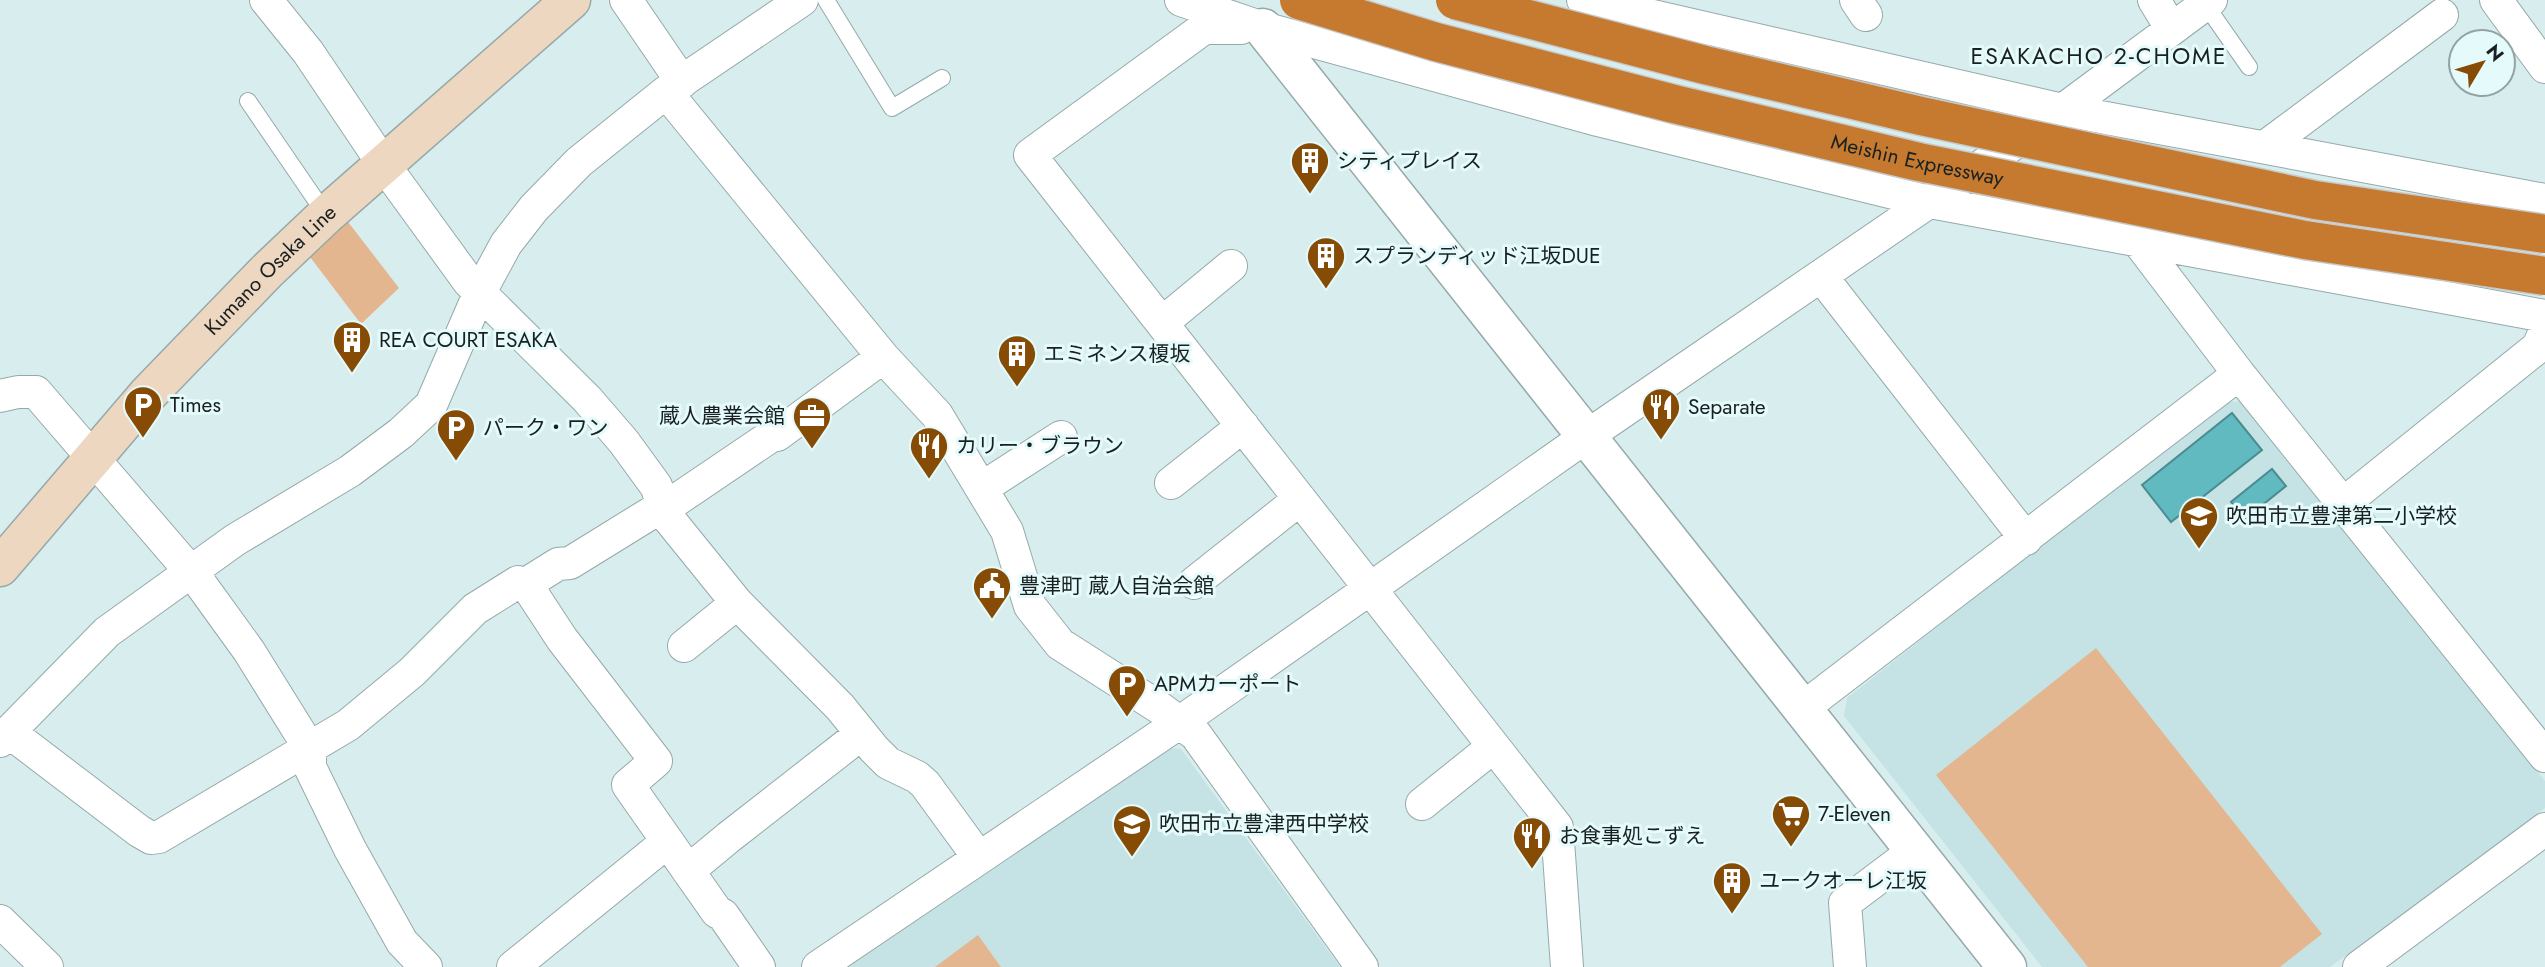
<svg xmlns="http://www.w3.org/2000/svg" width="2545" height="967" font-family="Jost,'Noto Sans JP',sans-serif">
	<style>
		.built { fill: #c5e3e5 }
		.green { fill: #e4b68f }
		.water { fill: #60bac0; stroke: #4b8c90; stroke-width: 2 }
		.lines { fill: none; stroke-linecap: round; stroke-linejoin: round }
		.service-casing { stroke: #95a9aa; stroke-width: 18 }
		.minor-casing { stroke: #95a9aa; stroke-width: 34 }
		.tertiary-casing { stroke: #95a9aa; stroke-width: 41 }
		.secondary-casing { stroke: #95a9aa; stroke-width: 41 }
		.service { stroke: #fff; stroke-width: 16 }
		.minor { stroke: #fff; stroke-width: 32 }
		.tertiary { stroke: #fff; stroke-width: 38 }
		.secondary { stroke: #eed7c1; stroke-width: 38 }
		.motorway-bridge-casing { stroke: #c8c9ca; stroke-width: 41; stroke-linecap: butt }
		.motorway-bridge { stroke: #c57a2f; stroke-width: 38 }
		.labels { text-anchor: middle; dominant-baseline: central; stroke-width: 6; stroke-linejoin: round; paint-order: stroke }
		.street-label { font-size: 21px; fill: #192021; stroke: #e5fafb }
		.poi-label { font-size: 21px; fill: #192021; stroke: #e5fafb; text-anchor: start }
		.neighbourhood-label { font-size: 23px; letter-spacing: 2px; fill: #192021; stroke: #e5fafb }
	</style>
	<rect width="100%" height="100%" fill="#d8edee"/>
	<!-- built -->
	<path class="built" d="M 2225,401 L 2244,402 L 2545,781 L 2545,808 L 2330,967 L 2042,967 L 1844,716 L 1847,698 Z
		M 1167,748 L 1181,749 L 1340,967 L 844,967 Z"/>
	<!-- green -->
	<path class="green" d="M 345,218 L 399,288 L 361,324 L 307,253 Z
		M 2096,648 L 2322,934 L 2280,967 L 2088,967 L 1936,775 Z
		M 978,935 L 1001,967 L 935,967 Z"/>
	<!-- water -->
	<path class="water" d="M 2232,413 L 2262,450 L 2171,522 L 2142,485 Z
		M 2272,469 L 2286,486 L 2245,519 L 2231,502 Z"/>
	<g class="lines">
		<!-- service casing -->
		<g class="service-casing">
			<path id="service" d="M 826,0 L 892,108 L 942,78
				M 2205,4 L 2249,67
				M 248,101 L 326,215"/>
		</g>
		<!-- minor casing -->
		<g class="minor-casing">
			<path id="minor" d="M 266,0 L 308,52 L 384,165 L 469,282 L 587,399 L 624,442 L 656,486 L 669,519 L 737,603 L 840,707 L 874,749 L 888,763 L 917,777 L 925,784 L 979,858
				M 626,0 L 682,82
				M 1181,0 L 1263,28 L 1598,120 L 1930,202 L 2545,316
				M 1583,0 L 2063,110 L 2545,200
				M 1856,0 L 1866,15
				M 2154,0 L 2171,28
				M 2496,0 L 2545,67
				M 1241,28 L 1204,28 L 1030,155 L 1557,827 L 1567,967
				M 666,92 L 883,357 L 937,415 L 1007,531 L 1030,606 L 1060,644 L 1160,708 L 1196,735 L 1362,967
				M 2265,147 L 2442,15
				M 2137,240 L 2239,374 L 2545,756
				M 1821,276 L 2026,539
				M 1162,323 L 1231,266
				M 0,396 L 18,392 L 36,392 L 197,579 L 249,651 L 310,749 L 310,767 L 350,849 L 402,942 L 426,967
				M 1171,483 L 1243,426
				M 982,488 L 1061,437
				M 2343,504 L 2538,347 L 2545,331
				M 1194,583 L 1300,499
				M 526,584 L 562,639 L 656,761 L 628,785 L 717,912 L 723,915 L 759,967
				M 684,646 L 737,603
				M 1803,708 L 2239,374
				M 9,732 L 139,831 L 151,838 L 159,837 L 348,725 L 412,672 L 475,609 L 518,582 L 526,584 L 558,564 L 570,563 L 664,505 L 672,503 L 771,436 L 777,435 L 883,357
				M 0,741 L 107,632 L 235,540 L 350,471 L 401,433 L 431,405 L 479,294 L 506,244 L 534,208 L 579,162 L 666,92 L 802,0
				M 1422,804 L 1493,747
				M 688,871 L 729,837 L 861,734
				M 0,921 L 47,967
				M 513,967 L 667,842
				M 818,967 L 1179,723 L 1587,436 L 2063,110 L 2211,0
				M 1850,967 L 1845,903 L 1914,851
				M 2359,967 L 2545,829"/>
		</g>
		<!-- tertiary casing -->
		<g class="tertiary-casing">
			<path id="tertiary" d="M 1263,28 L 2007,967"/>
		</g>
		<!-- secondary casing -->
		<g class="secondary-casing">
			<g id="secondary">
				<path id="s1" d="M 0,567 L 147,395 L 266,272 L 326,215 L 571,0"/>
			</g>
		</g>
		<!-- service -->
		<use href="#service" class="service"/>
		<!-- minor -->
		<use href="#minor" class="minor"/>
		<!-- tertiary -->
		<use href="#tertiary" class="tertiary"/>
		<!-- secondary -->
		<use href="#secondary" class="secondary"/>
		<!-- motorway-bridge casing -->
		<g class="motorway-bridge-casing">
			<g id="motorway-bridge">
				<path id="s2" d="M 1299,0 L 1436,42 L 1674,104 L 1919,162 L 2305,240 L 2545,276"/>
				<path d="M 1455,0 L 1705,65 L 1921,116 L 2315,200 L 2545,234"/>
			</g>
		</g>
		<!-- motorway-bridge -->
		<use href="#motorway-bridge" class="motorway-bridge"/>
	</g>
	<!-- icons -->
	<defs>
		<g id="building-pin" transform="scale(2.0125)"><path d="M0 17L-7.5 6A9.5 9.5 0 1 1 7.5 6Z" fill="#864b04" stroke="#e5fafb"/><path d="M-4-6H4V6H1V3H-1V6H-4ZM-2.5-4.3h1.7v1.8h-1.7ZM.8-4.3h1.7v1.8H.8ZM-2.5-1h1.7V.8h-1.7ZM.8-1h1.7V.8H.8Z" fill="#fff"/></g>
		<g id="parking-pin" transform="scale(2.0125)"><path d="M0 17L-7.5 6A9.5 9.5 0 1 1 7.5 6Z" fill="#864b04" stroke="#e5fafb"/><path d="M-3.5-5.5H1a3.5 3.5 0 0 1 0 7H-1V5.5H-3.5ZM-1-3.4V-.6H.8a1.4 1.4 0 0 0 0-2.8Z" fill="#fff"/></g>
		<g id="restaurant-pin" transform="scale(2.0125)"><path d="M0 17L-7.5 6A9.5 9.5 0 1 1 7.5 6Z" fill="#864b04" stroke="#e5fafb"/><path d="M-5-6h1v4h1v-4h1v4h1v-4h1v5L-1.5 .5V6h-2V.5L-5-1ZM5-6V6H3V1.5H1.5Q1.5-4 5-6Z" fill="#fff"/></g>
		<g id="office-pin" transform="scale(2.0125)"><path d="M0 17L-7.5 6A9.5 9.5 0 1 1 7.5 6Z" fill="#864b04" stroke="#e5fafb"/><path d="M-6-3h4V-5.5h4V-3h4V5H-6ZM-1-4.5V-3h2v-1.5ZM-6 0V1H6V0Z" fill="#fff"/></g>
		<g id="school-pin" transform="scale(2.0125)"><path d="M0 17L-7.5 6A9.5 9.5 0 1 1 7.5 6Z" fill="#864b04" stroke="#e5fafb"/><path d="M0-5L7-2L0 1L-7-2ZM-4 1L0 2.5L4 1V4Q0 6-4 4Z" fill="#fff"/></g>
		<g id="civic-pin" transform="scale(2.0125)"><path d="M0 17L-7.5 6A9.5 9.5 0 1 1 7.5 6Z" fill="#864b04" stroke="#e5fafb"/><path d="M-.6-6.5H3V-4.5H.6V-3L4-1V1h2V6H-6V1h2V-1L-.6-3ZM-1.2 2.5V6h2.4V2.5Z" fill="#fff"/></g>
		<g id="supermarket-pin" transform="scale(2.0125)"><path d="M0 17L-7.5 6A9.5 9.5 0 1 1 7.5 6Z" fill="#864b04" stroke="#e5fafb"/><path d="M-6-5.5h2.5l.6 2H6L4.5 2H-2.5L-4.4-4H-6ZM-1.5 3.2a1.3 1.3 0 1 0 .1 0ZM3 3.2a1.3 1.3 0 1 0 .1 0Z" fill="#fff"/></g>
	</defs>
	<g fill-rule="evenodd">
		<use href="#building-pin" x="1310" y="161"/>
		<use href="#building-pin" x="1326" y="256"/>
		<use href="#building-pin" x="352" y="340"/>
		<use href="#building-pin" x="1017" y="354"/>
		<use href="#parking-pin" x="143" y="405"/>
		<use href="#restaurant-pin" x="1661" y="407"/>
		<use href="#office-pin" x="812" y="416"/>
		<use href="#parking-pin" x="456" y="428"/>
		<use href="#restaurant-pin" x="929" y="446"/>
		<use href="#school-pin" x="2199" y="516"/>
		<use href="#civic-pin" x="992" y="586"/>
		<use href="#parking-pin" x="1127" y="684"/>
		<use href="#supermarket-pin" x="1791" y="814"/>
		<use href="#school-pin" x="1132" y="824"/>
		<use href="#restaurant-pin" x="1532" y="836"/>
		<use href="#building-pin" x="1732" y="881"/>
	</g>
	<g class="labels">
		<!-- street labels -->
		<g class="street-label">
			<text stroke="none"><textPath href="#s2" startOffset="639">Meishin Expressway</textPath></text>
			<text stroke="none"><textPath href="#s1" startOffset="402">Kumano Osaka Line</textPath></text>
		</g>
		<!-- poi labels -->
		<g class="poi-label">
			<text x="1337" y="161">シティプレイス</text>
			<text x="1353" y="256">スプランディッド江坂DUE</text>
			<text x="379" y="340">REA COURT ESAKA</text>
			<text x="1044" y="354">エミネンス榎坂</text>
			<text x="170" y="405">Times</text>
			<text x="1688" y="407">Separate</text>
			<text x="785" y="416" text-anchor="end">蔵人農業会館</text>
			<text x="483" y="428">パーク・ワン</text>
			<text x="956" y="446">カリー・ブラウン</text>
			<text x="2226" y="516">吹田市立豊津第二小学校</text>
			<text x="1019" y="586">豊津町 蔵人自治会館</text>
			<text x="1154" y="684">APMカーポート</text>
			<text x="1818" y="814">7-Eleven</text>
			<text x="1159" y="824">吹田市立豊津西中学校</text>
			<text x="1559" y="836">お食事処こずえ</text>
			<text x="1759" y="881">ユークオーレ江坂</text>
		</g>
		<!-- neighbourhood labels -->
		<g class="neighbourhood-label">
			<text x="2099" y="56">ESAKACHO 2-CHOME</text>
		</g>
	</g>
	<!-- north arrow -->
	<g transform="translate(2482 63) rotate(52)"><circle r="33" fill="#e5fafb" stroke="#93a3a4" stroke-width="2"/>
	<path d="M0-5L12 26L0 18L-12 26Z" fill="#864b04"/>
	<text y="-10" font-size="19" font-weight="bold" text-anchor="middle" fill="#192021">N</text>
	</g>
</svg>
